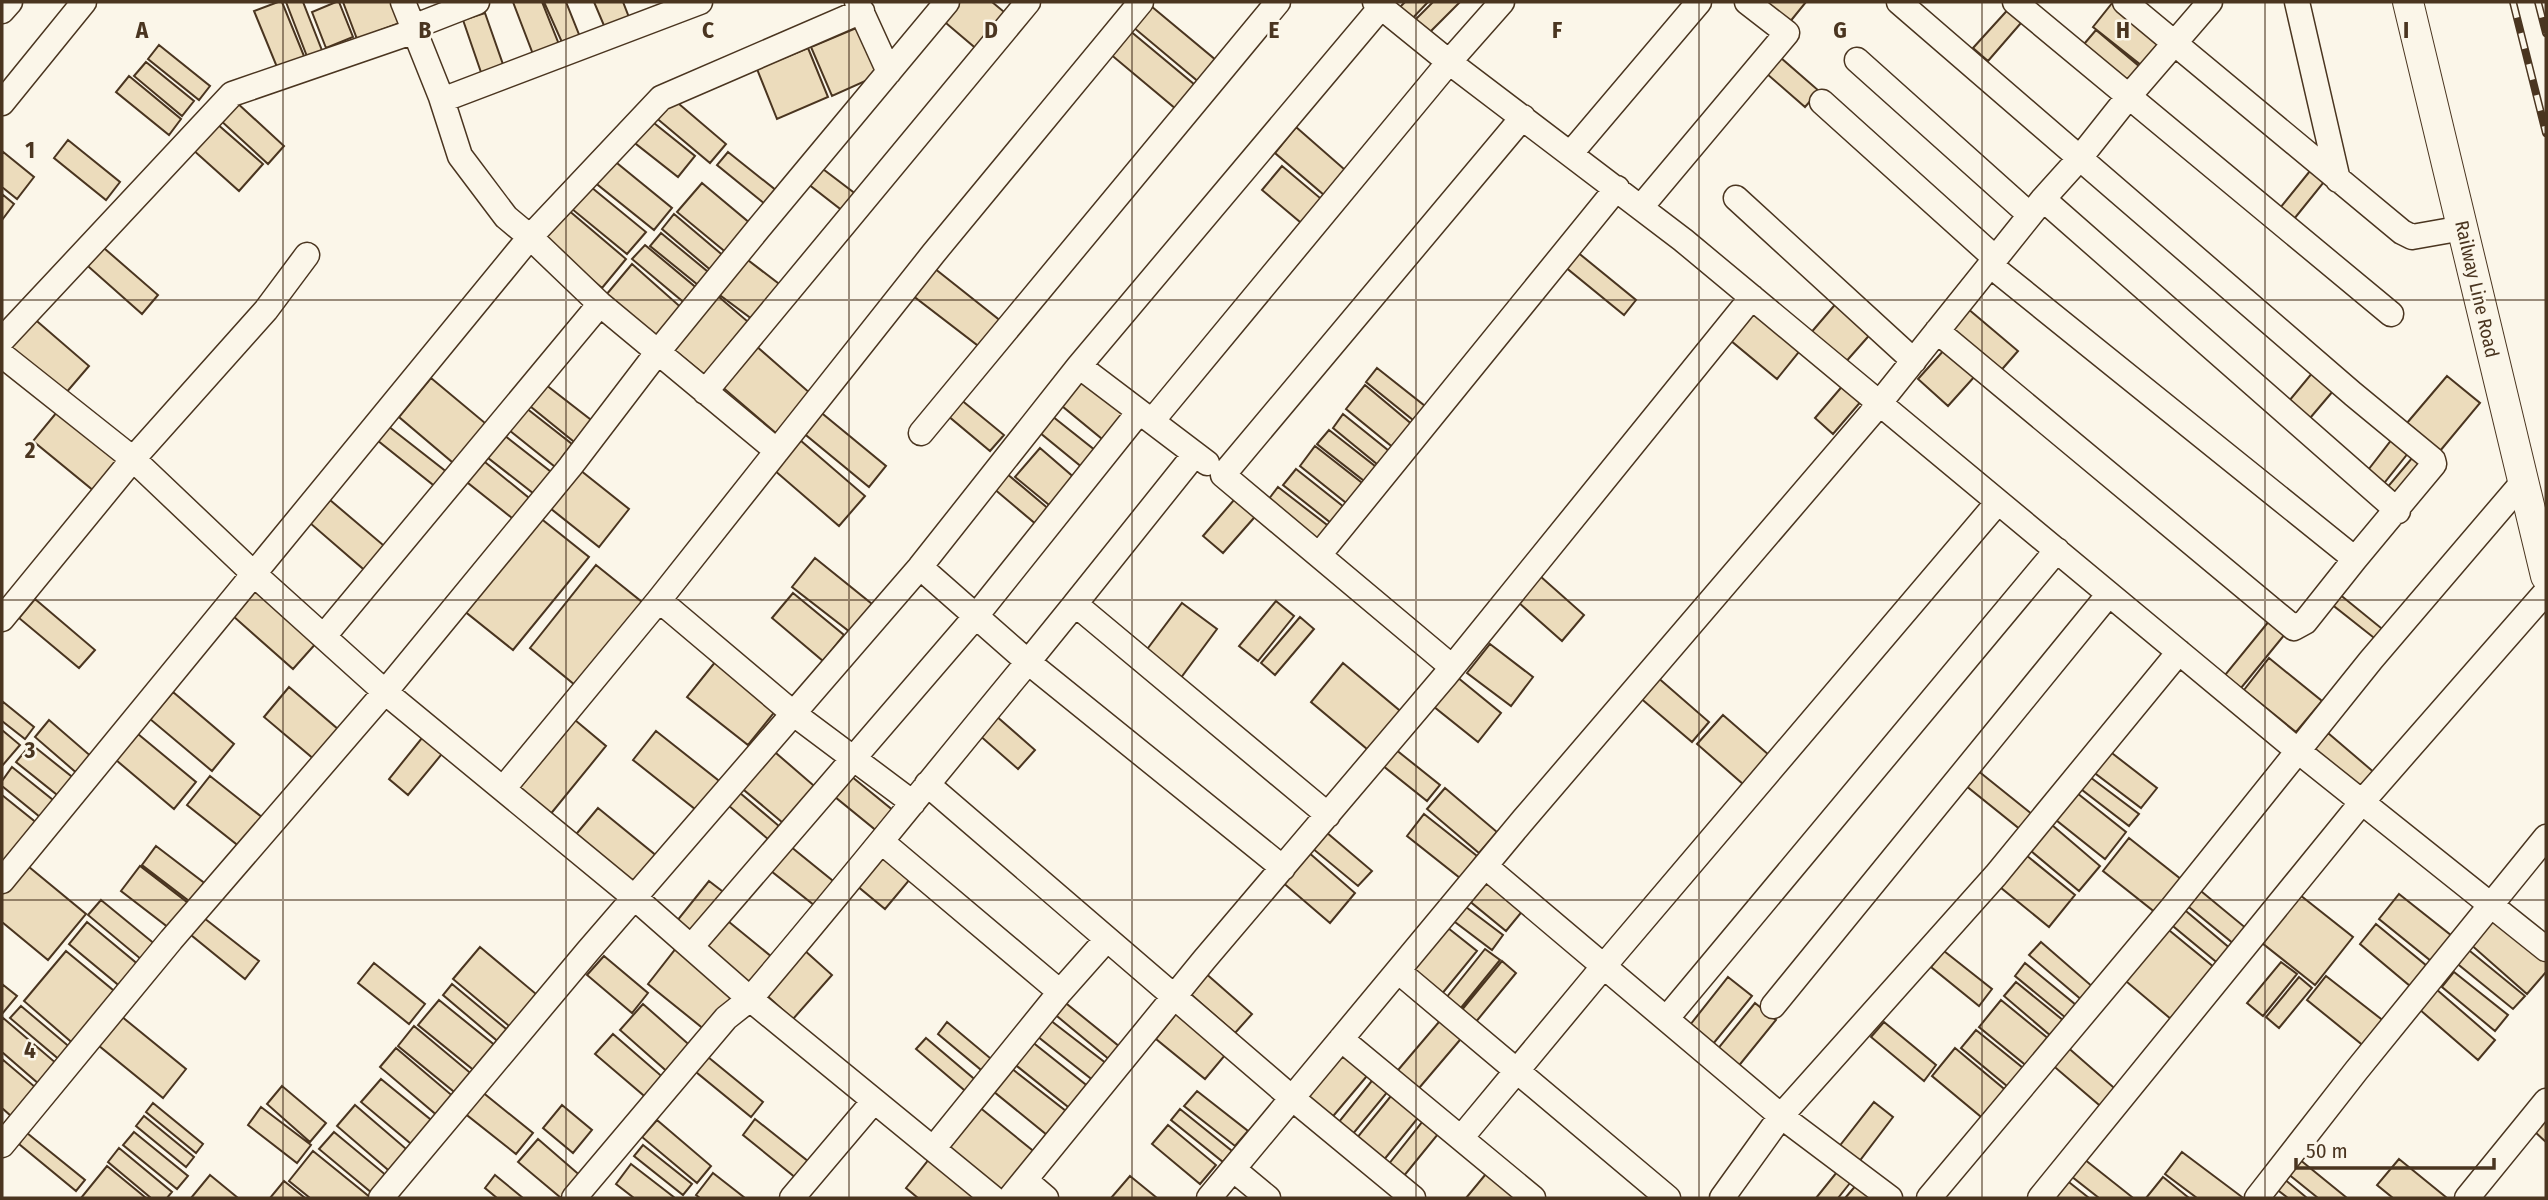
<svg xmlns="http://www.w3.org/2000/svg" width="2548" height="1200" font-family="'Fira Sans Condensed',sans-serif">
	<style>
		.building { fill: #ecdcbc; stroke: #4a3520; stroke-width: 2 }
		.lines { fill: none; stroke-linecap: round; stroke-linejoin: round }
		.minor-casing { stroke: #4a3520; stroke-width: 27 }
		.tertiary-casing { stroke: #4a3520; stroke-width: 32 }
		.minor { stroke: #fbf6e9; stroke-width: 24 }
		.tertiary { stroke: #fbf6e9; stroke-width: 30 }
		.rail-casing { stroke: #4a3520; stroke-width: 8 }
		.rail { stroke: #fbf6e9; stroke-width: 5; stroke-dasharray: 16; stroke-linecap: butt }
		.grid { fill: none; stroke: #4a3520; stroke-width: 2; stroke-opacity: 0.55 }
		.labels { text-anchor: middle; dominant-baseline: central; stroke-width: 5; stroke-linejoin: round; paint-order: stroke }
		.street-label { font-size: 19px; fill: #4a3520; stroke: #fbf6e9 }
		.grid-label { font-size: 23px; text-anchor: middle; font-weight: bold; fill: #4a3520; stroke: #fbf6e9; stroke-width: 5; stroke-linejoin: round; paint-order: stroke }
	</style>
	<rect width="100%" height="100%" fill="#fbf6e9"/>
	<!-- building -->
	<path class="building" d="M 278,2 L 282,2 L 306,61 L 279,72 L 254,11 Z
		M 286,2 L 303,2 L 323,53 L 308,59 Z
		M 336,2 L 339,2 L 353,37 L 326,48 L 312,12 Z
		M 343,2 L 391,2 L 400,23 L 357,39 Z
		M 513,2 L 542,2 L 562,52 L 536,62 Z
		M 544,2 L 566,2 L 582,42 L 565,49 Z
		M 594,2 L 623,2 L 632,25 L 608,35 Z
		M 954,2 L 992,2 L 1009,16 L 979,51 L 940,18 Z
		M 1405,2 L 1428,2 L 1408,23 L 1396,11 Z
		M 1433,2 L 1460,2 L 1425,37 L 1411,24 Z
		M 1763,2 L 1806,2 L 1789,23 Z
		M 2113,2 L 2118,2 L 2163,38 L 2141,65 L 2093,27 Z
		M 2013,4 L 2027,16 L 1988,61 L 1973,48 Z
		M 1151,6 L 1217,61 L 1200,83 L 1133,27 Z
		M 485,13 L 506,73 L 484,81 L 463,20 Z
		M 861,26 L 881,74 L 832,96 L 811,47 Z
		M 1129,30 L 1195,85 L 1176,109 L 1109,53 Z
		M 2096,30 L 2140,67 L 2122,87 L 2079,50 Z
		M 159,45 L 210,86 L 199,100 L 148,59 Z
		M 808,48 L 828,97 L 777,119 L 757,69 Z
		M 1773,51 L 1819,91 L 1805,107 L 1759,67 Z
		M 146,62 L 194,101 L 182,116 L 134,76 Z
		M 129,76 L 181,119 L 169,135 L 116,92 Z
		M 672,98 L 726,144 L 710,163 L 654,116 Z
		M 235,101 L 284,146 L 268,164 L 219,119 Z
		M 649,119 L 695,156 L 678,177 L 631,140 Z
		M 216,123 L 263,164 L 239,191 L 192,149 Z
		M 1296,127 L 1352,176 L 1331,201 L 1275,153 Z
		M 68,140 L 120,182 L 106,200 L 54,158 Z
		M 2,151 L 34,177 L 17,199 L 2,187 Z
		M 728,152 L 782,195 L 771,209 L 717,165 Z
		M 612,159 L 672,208 L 654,230 L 593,181 Z
		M 815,163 L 861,198 L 848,215 L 803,180 Z
		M 1282,166 L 1326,203 L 1306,227 L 1262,190 Z
		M 2314,166 L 2328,177 L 2290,224 L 2276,213 Z
		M 702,183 L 751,224 L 728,254 L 677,212 Z
		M 591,187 L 646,232 L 627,254 L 572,209 Z
		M 2,194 L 14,204 L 2,220 Z
		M 567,209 L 626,259 L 602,288 L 542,238 Z
		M 674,214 L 726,258 L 713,272 L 662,229 Z
		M 661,233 L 713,276 L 703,289 L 650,246 Z
		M 97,242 L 158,295 L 142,314 L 81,260 Z
		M 645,245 L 699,290 L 687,305 L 632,259 Z
		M 1576,251 L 1636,300 L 1624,315 L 1564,266 Z
		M 740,254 L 787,290 L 760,325 L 713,290 Z
		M 632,264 L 685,311 L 659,341 L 606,295 Z
		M 934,268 L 1002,322 L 981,348 L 912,295 Z
		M 712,291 L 754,327 L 710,379 L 667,344 Z
		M 1839,300 L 1874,330 L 1843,365 L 1809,335 Z
		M 1756,308 L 1803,347 L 1777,379 L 1730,340 Z
		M 1967,308 L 2018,351 L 1997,375 L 1946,332 Z
		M 31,316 L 89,366 L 65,394 L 7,343 Z
		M 755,345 L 811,394 L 777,434 L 720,385 Z
		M 1945,349 L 1975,376 L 1948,406 L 1918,379 Z
		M 2318,366 L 2339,384 L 2305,424 L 2284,407 Z
		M 1377,368 L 1430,410 L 1418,424 L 1366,382 Z
		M 1087,375 L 1132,413 L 1107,443 L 1062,406 Z
		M 2447,376 L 2480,403 L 2440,451 L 2407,423 Z
		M 431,378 L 491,428 L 458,467 L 399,417 Z
		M 541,381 L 595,423 L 578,445 L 525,402 Z
		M 1845,383 L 1863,399 L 1833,434 L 1815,418 Z
		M 1365,385 L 1414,426 L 1395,449 L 1346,409 Z
		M 954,394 L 1004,435 L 990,451 L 941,410 Z
		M 521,404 L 577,448 L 559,470 L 504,426 Z
		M 818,410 L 886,466 L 869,487 L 801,431 Z
		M 57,412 L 118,462 L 94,491 L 33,441 Z
		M 1343,414 L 1394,455 L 1383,469 L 1333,428 Z
		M 1052,416 L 1096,451 L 1083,468 L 1039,432 Z
		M 388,426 L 448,473 L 437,488 L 377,440 Z
		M 1329,430 L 1380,470 L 1368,484 L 1317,444 Z
		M 500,432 L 555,475 L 538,497 L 483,454 Z
		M 2396,434 L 2413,447 L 2381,487 L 2365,474 Z
		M 800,440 L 865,496 L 839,526 L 774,470 Z
		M 1315,446 L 1366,486 L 1350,506 L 1300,466 Z
		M 1040,448 L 1077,480 L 1054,509 L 1015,477 Z
		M 2418,451 L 2430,462 L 2398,500 L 2385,490 Z
		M 480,458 L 534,502 L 517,522 L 463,479 Z
		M 1296,469 L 1349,511 L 1336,527 L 1283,485 Z
		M 580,470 L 629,509 L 599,547 L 550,508 Z
		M 1006,473 L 1050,510 L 1037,525 L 993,488 Z
		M 1278,487 L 1331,528 L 1318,545 L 1265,504 Z
		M 1240,493 L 1260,511 L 1223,553 L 1203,536 Z
		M 330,500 L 389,550 L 369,574 L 310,523 Z
		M 534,513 L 589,557 L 513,650 L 458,606 Z
		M 815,558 L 872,604 L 850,632 L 792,587 Z
		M 596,565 L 642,602 L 575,685 L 530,648 Z
		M 1540,576 L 1584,615 L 1562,641 L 1518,602 Z
		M 258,588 L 318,641 L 293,669 L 233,616 Z
		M 2333,589 L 2386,632 L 2378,641 L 2325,599 Z
		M 793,593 L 844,635 L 823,661 L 772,618 Z
		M 35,599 L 95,650 L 79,668 L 19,618 Z
		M 1276,601 L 1294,616 L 1258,661 L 1239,646 Z
		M 1182,603 L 1217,629 L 1180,679 L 1145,652 Z
		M 2274,615 L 2290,628 L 2241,688 L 2225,675 Z
		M 1300,617 L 1314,629 L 1275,675 L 1261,663 Z
		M 1490,644 L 1533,677 L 1511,706 L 1467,673 Z
		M 2269,658 L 2322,701 L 2296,732 L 2244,690 Z
		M 716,661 L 777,709 L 748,745 L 687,697 Z
		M 1343,663 L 1405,715 L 1373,754 L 1311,702 Z
		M 1656,676 L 1709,722 L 1692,742 L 1638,696 Z
		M 1457,677 L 1501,713 L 1478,742 L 1433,706 Z
		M 289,687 L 339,730 L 315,760 L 264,717 Z
		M 173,692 L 234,744 L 212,771 L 150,719 Z
		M 2,701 L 34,727 L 25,739 L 2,721 Z
		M 995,715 L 1035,750 L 1018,769 L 978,734 Z
		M 1723,715 L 1777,762 L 1751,791 L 1697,744 Z
		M 49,720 L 93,758 L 79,775 L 35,737 Z
		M 575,720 L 606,746 L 549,816 L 518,790 Z
		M 2,730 L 20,745 L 2,766 Z
		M 656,731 L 723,784 L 700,813 L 633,760 Z
		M 426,733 L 446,749 L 408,795 L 389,779 Z
		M 2328,733 L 2376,774 L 2361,792 L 2313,750 Z
		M 138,734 L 196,782 L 174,809 L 116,760 Z
		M 31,744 L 76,780 L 61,798 L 16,762 Z
		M 769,747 L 820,791 L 789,828 L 738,785 Z
		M 1395,749 L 1440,785 L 1427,801 L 1382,765 Z
		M 2108,750 L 2157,788 L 2141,808 L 2092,771 Z
		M 12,767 L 53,800 L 40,817 L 2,786 L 2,781 Z
		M 1977,770 L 2038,819 L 2026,834 L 1965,785 Z
		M 846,772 L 900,816 L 883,836 L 829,792 Z
		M 2086,774 L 2139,814 L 2129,826 L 2077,786 Z
		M 210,776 L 263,818 L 240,847 L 187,805 Z
		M 733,787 L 786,832 L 775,845 L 722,800 Z
		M 1445,788 L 1497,832 L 1479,853 L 1427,809 Z
		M 2077,793 L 2126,832 L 2105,859 L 2056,820 Z
		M 2,795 L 38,824 L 2,868 Z
		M 598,808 L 658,857 L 632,888 L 573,838 Z
		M 1424,814 L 1477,856 L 1460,878 L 1407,836 Z
		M 2052,825 L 2100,866 L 2079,891 L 2031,851 Z
		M 1326,832 L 1372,871 L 1358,886 L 1312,848 Z
		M 2129,838 L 2182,880 L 2156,913 L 2103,871 Z
		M 785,842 L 838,885 L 819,909 L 766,867 Z
		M 156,846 L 207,885 L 193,904 L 142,865 Z
		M 1307,851 L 1355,893 L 1330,923 L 1281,881 Z
		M 882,854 L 911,878 L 885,909 L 856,885 Z
		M 2026,855 L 2075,895 L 2049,927 L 2000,887 Z
		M 23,862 L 86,914 L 48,960 L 2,922 L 2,888 Z
		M 140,866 L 192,906 L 173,931 L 121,891 Z
		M 1490,872 L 1529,903 L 1506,931 L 1467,899 Z
		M 709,881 L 731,898 L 697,939 L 676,922 Z
		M 2196,887 L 2247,929 L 2234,944 L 2184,903 Z
		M 2399,894 L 2457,940 L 2436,965 L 2379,919 Z
		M 2300,895 L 2353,937 L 2315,985 L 2262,943 Z
		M 101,900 L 156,945 L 142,960 L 88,915 Z
		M 1462,904 L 1503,935 L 1492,950 L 1451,919 Z
		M 2180,906 L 2232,950 L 2220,965 L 2168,922 Z
		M 2495,914 L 2546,958 L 2546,972 L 2527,994 L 2469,943 Z
		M 723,917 L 778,962 L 756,989 L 701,943 Z
		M 204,918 L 259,961 L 245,979 L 191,935 Z
		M 87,922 L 140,966 L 122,988 L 69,944 Z
		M 2376,924 L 2433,971 L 2416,991 L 2360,944 Z
		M 2164,926 L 2221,973 L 2178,1025 L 2121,977 Z
		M 1448,928 L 1477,951 L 1441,995 L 1412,971 Z
		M 2041,942 L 2094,988 L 2083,1001 L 2029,955 Z
		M 480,947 L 542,999 L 515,1031 L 453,979 Z
		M 677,947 L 734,994 L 705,1030 L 648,984 Z
		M 2465,947 L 2525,996 L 2513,1009 L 2454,961 Z
		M 803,949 L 832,975 L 793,1019 L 764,993 Z
		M 1485,949 L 1500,960 L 1460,1009 L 1446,998 Z
		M 66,951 L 119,995 L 76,1046 L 24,1001 Z
		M 1944,951 L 1992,989 L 1979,1006 L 1931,967 Z
		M 604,956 L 648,993 L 632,1013 L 587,975 Z
		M 1502,961 L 1516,973 L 1475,1023 L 1461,1011 Z
		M 2281,962 L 2297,974 L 2263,1016 L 2247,1003 Z
		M 374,963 L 425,1004 L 409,1024 L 358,983 Z
		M 2025,963 L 2076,1005 L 2066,1018 L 2015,976 Z
		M 1203,971 L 1252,1014 L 1235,1033 L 1186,990 Z
		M 2454,972 L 2508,1015 L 2495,1031 L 2442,987 Z
		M 2326,976 L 2385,1022 L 2365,1047 L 2307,1000 Z
		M 1728,977 L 1752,996 L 1713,1044 L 1690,1025 Z
		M 2299,977 L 2312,988 L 2279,1028 L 2266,1017 Z
		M 2016,982 L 2064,1021 L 2051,1036 L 2004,996 Z
		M 2,984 L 17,996 L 2,1014 Z
		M 452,984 L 511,1033 L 501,1044 L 443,995 Z
		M 2436,989 L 2495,1040 L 2478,1060 L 2419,1009 Z
		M 439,1000 L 497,1047 L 476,1072 L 418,1025 Z
		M 1062,1000 L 1120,1047 L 1110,1060 L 1052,1012 Z
		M 2001,1000 L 2050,1040 L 2028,1067 L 1979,1027 Z
		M 1755,1003 L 1776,1020 L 1737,1068 L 1716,1051 Z
		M 643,1004 L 694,1049 L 671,1075 L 620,1030 Z
		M 21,1006 L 72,1049 L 61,1061 L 10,1018 Z
		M 1176,1014 L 1226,1054 L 1205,1079 L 1156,1039 Z
		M 121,1016 L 186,1069 L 163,1098 L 98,1045 Z
		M 1444,1016 L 1465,1034 L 1414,1094 L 1393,1076 Z
		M 2,1017 L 57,1064 L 39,1084 L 2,1052 Z
		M 1050,1020 L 1107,1064 L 1094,1081 L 1037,1036 Z
		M 947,1022 L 996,1063 L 986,1074 L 938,1034 Z
		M 1884,1022 L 1936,1065 L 1924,1081 L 1871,1037 Z
		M 414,1026 L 474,1076 L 458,1095 L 398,1046 Z
		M 1976,1030 L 2028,1072 L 2013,1091 L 1961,1048 Z
		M 613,1034 L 666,1080 L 649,1100 L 595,1054 Z
		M 926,1038 L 979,1083 L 970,1095 L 916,1049 Z
		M 1031,1041 L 1090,1088 L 1072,1110 L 1013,1063 Z
		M 2065,1045 L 2120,1093 L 2105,1110 L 2050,1063 Z
		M 1344,1046 L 1372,1070 L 1329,1121 L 1300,1097 Z
		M 396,1048 L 455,1098 L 439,1117 L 380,1067 Z
		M 1955,1048 L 2009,1093 L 1986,1121 L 1932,1076 Z
		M 708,1057 L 763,1102 L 751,1117 L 696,1072 Z
		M 2,1059 L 35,1087 L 11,1116 L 2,1108 Z
		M 1011,1068 L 1071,1115 L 1052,1139 L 993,1091 Z
		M 1379,1072 L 1394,1084 L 1352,1135 L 1338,1123 Z
		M 381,1079 L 436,1124 L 416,1148 L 361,1102 Z
		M 282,1086 L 326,1123 L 310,1142 L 267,1104 Z
		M 481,1091 L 533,1133 L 516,1154 L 463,1112 Z
		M 1197,1091 L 1248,1131 L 1235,1146 L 1184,1106 Z
		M 1395,1091 L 1422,1113 L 1383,1161 L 1356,1139 Z
		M 1874,1102 L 1893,1117 L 1858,1163 L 1838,1148 Z
		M 153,1103 L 203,1144 L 196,1153 L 146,1112 Z
		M 355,1105 L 412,1154 L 394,1175 L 337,1126 Z
		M 562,1105 L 592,1130 L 573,1153 L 543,1128 Z
		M 978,1106 L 1037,1154 L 1003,1197 L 943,1148 Z
		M 261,1107 L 311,1145 L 297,1163 L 248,1125 Z
		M 1180,1109 L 1232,1151 L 1223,1162 L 1171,1120 Z
		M 144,1116 L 194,1157 L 186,1167 L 136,1126 Z
		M 1427,1116 L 1443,1128 L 1403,1177 L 1388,1165 Z
		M 755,1119 L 809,1162 L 796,1178 L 743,1135 Z
		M 657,1120 L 711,1166 L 697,1183 L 642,1137 Z
		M 2546,1120 L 2546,1142 L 2535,1132 Z
		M 1168,1125 L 1216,1165 L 1200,1184 L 1152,1144 Z
		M 134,1132 L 188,1176 L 177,1189 L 123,1145 Z
		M 334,1132 L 393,1181 L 378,1198 L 319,1149 Z
		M 27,1133 L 85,1180 L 76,1191 L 19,1144 Z
		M 538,1139 L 583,1178 L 565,1198 L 561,1198 L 518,1162 Z
		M 643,1145 L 692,1184 L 683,1195 L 634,1156 Z
		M 119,1148 L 172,1192 L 167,1198 L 151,1198 L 108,1162 Z
		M 313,1151 L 371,1198 L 310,1198 L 289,1181 Z
		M 2182,1152 L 2242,1197 L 2241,1198 L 2197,1198 L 2165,1174 Z
		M 930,1158 L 980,1198 L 918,1198 L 906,1188 Z
		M 2084,1159 L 2132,1197 L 2131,1198 L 2099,1198 L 2071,1176 Z
		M 2299,1159 L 2347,1198 L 2318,1198 L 2287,1173 Z
		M 2399,1159 L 2447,1198 L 2393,1198 L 2377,1185 Z
		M 631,1164 L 675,1198 L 634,1198 L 616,1184 Z
		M 107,1166 L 146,1198 L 81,1198 Z
		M 1841,1167 L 1854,1178 L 1838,1198 L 1816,1198 Z
		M 1490,1169 L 1518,1191 L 1512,1198 L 1466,1198 Z
		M 713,1173 L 745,1198 L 700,1198 L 696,1195 Z
		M 210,1175 L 238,1198 L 191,1198 Z
		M 495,1175 L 523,1198 L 497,1198 L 485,1188 Z
		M 1130,1176 L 1157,1198 L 1111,1198 Z
		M 2163,1177 L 2189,1198 L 2146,1198 Z
		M 2283,1178 L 2307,1198 L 2288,1198 L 2275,1188 Z
		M 2065,1179 L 2089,1198 L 2049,1198 Z
		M 284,1181 L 305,1198 L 270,1198 Z
		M 1858,1183 L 1876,1198 L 1845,1198 Z"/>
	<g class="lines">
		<!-- minor casing -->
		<g class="minor-casing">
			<path id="minor" d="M 403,2 L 441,97 L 460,156 L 506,217 L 530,237 L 600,304 L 777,451
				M 857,2 L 889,72
				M 1502,2 L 1449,62 L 1683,240 L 2298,751 L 2546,949
				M 1899,2 L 2353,394 L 2433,460 L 2434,464 L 2355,559 L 2305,622 L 2294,628 L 1937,331
				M 2015,2 L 2391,314
				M 2125,2 L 2402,232 L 2412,237 L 2463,228
				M 2297,2 L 2338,180
				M 2,11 L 10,2
				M 413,27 L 477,2
				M 1857,60 L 2030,215
				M 442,100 L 700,2
				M 1822,102 L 1995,258
				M 2,103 L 84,2
				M 1571,153 L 1699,2
				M 1736,198 L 1914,361
				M 2043,199 L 2398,511
				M 1641,207 L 1787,33 L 1747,2
				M 1990,265 L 2355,559
				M 2,340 L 232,94 L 415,31
				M 2,355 L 133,459 L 254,574 L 385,692 L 635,898 L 750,999 L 726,1018 L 574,1198
				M 1079,366 L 1207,463
				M 705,392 L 1028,2
				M 1152,421 L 1449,62 L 1375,2
				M 921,433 L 1278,2
				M 1195,454 L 1075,604 L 1328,815
				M 1319,555 L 1617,188
				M 920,567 L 1028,662 L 1075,604
				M 659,600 L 794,714 L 913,803
				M 2,619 L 133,459 L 266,310 L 307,255
				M 324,636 L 600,304
				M 1452,667 L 1223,475 L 1523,117
				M 927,784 L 1292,1098 L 1413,1198
				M 503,789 L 659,600 L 933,254 L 1141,2
				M 882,842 L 1060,992
				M 1485,866 L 1781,1116 L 1890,1198
				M 2,881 L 530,237 L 661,98 L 862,11
				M 691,947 L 976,616 L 1139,412
				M 1398,971 L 1668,1198
				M 1773,1006 L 2109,594
				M 1667,1018 L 2057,550
				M 1341,1039 L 1533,1198
				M 1461,1138 L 1603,967 L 1998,502
				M 2,1145 L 171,940 L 385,692 L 570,467 L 657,353 L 758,229 L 947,2
				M 933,1149 L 1060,992 L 1107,939
				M 1233,1169 L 1268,1198
				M 1025,1180 L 1046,1198
				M 381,1198 L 588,951 L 920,567 L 1079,366 L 1381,7
				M 792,1198 L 874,1101
				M 993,1198 L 750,999 C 845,888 935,774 1028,662 L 1283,868
				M 1010,1198 L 1204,960 L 1446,675 L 1752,297
				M 1209,1198 L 1524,819 L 1870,415 L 2043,199 L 2079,159 L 2129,96 L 2210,2
				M 1722,1198 L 1781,1116 L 1996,875 L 2179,652
				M 1929,1198 L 2172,908 L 2371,660 L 2523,482
				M 2040,1198 L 2362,802 L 2546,592
				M 2257,1198 L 2356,1071 L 2546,837
				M 2467,1198 L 2546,1101"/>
		</g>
		<!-- tertiary casing -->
		<g class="tertiary-casing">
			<path id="tertiary" d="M 2408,2 L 2546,576"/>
		</g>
		<!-- minor -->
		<use href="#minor" class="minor"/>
		<!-- tertiary -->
		<use href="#tertiary" class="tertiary"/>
		<!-- rail casing -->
		<g class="rail-casing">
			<path id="rail" d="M 2513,2 L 2546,133
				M 2538,2 L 2546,33"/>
		</g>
		<!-- rail -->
		<use href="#rail" class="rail"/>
	</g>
	<!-- grid -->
	<path class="grid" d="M 283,2 L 283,1198M 566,2 L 566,1198M 849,2 L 849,1198M 1132,2 L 1132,1198M 1416,2 L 1416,1198M 1699,2 L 1699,1198M 1982,2 L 1982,1198M 2265,2 L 2265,1198M 2,300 L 2546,300M 2,600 L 2546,600M 2,900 L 2546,900"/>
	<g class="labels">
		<!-- street labels -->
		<g class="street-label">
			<text transform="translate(2477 289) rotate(77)">Railway Line Road</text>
		</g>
	</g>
	<g class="grid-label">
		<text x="142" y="38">A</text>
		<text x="425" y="38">B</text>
		<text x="708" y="38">C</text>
		<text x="991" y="38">D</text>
		<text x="1274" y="38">E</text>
		<text x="1557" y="38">F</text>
		<text x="1840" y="38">G</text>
		<text x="2123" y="38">H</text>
		<text x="2406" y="38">I</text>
		<text x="30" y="158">1</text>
		<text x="30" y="458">2</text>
		<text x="30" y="758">3</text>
		<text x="30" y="1058">4</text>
	</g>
	<!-- border -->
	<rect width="2548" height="1200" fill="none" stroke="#4a3520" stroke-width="7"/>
	<!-- scale -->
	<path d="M2296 1158v10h198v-10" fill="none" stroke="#4a3520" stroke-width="3.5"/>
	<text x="2306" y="1158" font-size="21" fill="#4a3520" stroke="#fbf6e9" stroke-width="5" paint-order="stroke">50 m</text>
</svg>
